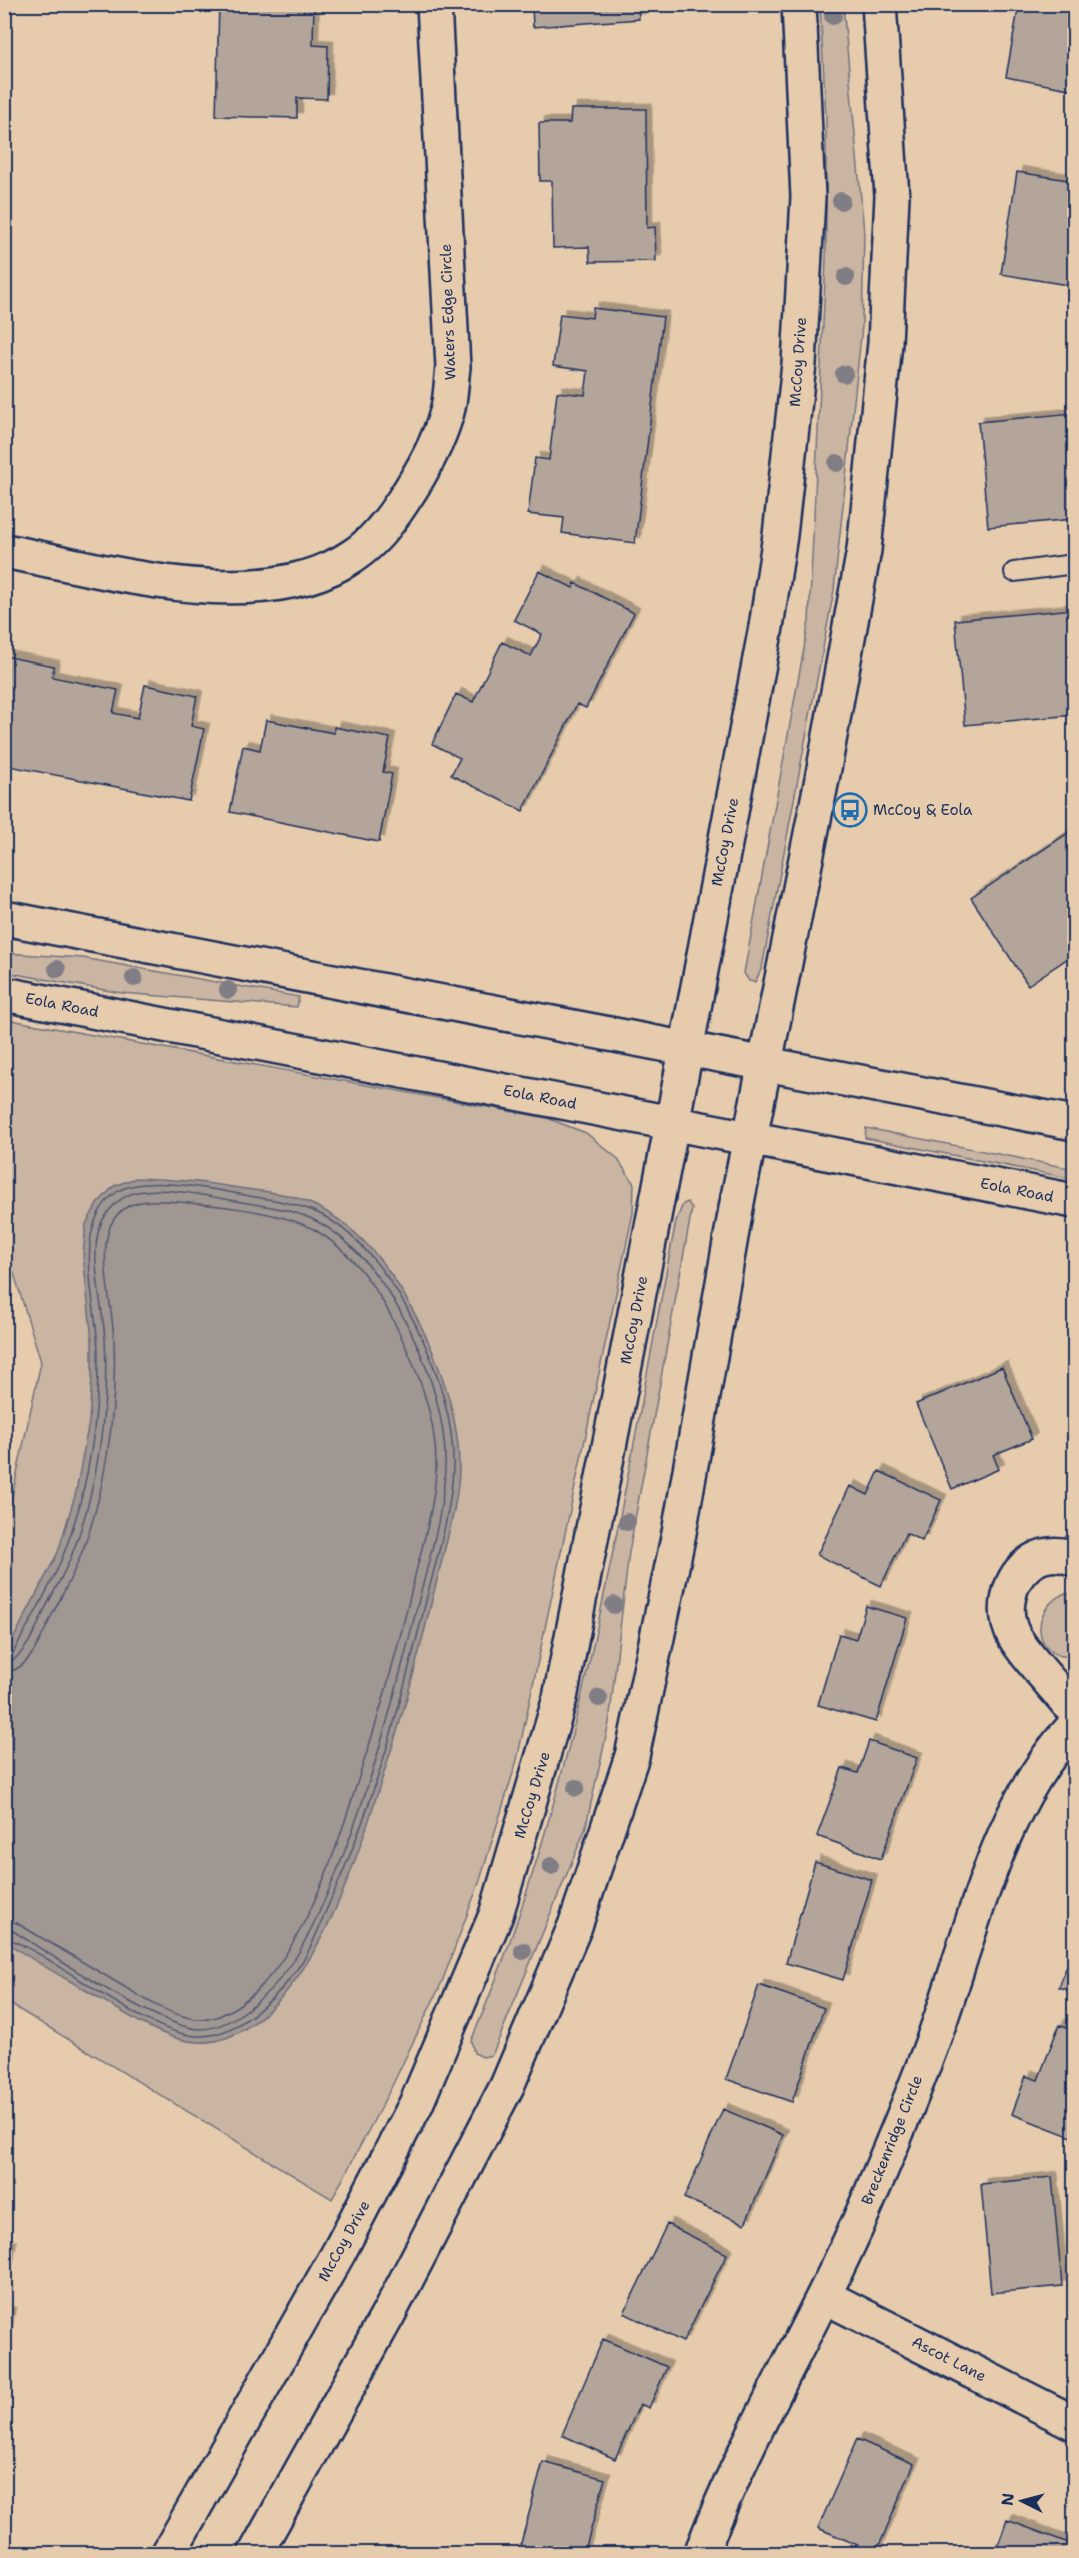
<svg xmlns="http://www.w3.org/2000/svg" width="1079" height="2558" font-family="'Shantell Sans',sans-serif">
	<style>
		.green { fill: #c9b5a1; stroke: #727280; stroke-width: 1.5 }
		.water { fill: #a09692; stroke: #6b6d7d; stroke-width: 1.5 }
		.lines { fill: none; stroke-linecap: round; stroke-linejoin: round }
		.shore { stroke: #505873; stroke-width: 1.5 }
		.building { fill: #b3a599; stroke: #1b2f5e; stroke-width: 1.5; filter: url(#shadow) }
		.lane-casing { stroke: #1b2f5e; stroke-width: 22 }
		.street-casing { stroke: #1b2f5e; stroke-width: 38 }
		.secondary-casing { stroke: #1b2f5e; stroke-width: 38 }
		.lane { stroke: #e6ccad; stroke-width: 18 }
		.street { stroke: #e6ccad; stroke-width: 33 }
		.secondary { stroke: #e6ccad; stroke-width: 33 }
		.tree { fill: #807d85 }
		.labels { text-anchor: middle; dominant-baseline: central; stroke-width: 6; stroke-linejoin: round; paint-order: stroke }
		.street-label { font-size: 15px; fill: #1b2f5e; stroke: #e6ccad }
		.poi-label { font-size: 15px; fill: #1b2f5e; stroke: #e6ccad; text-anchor: start }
	</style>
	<defs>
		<filter id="shadow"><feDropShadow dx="5.5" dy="-5.5" stdDeviation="0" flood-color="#0004"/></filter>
	</defs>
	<rect width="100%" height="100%" fill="#e6ccad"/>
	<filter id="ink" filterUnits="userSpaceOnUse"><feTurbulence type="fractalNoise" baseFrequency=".0167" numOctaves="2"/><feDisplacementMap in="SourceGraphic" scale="12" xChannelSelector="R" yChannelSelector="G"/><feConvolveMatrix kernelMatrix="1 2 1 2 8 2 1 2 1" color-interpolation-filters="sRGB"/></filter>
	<g filter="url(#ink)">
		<!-- green -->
		<path class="green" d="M 820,5 L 843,5 L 864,232 L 862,326 L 834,590 L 762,968 L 755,982 L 749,981 L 744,973 L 809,621 L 826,259 L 826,116 Z
			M 5,953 L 83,958 L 299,997 L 297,1007 L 121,993 L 5,972 Z
			M 5,1019 L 547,1118 L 586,1133 L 617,1158 L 634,1184 L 633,1213 L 517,1760 L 480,1880 L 442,1982 L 391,2088 L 332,2199 L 5,2001 L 4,1534 L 41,1362 L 5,1244 Z
			M 866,1128 L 1074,1169 L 1074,1179 L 865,1138 Z
			M 688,1202 L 692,1209 L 629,1552 L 609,1723 L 585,1830 L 498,2041 L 492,2055 L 483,2057 L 474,2053 L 471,2041 C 582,1782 622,1496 676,1221 L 683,1204 Z
			M 1063,1594 L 1074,1594 L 1074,1656 C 1039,1662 1024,1615 1063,1594 Z"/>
		<!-- water -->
		<path class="water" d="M 136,1178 C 171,1179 205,1182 239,1188 C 257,1191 277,1192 294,1197 C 358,1218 396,1274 424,1332 C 443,1373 459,1418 459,1465 C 459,1503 446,1542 437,1580 C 422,1640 408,1700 388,1760 C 361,1845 318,2003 226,2038 C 209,2044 190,2043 172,2037 C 142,2026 115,2007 87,1991 C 60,1975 31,1960 5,1941 L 5,1655 L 58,1552 L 76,1492 L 89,1422 L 92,1376 L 92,1341 L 83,1255 L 86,1224 L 97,1204 L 114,1186 Z"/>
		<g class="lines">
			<!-- shore -->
			<path class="shore" d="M 4,1657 L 13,1653 C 30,1621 51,1588 64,1553 C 88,1490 99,1419 98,1351 C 97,1304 70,1224 117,1192 C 144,1173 223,1191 255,1197 C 277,1200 298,1204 318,1213 C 394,1250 456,1386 453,1468 C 451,1515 436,1560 425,1605 C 400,1705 374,1806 331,1899 C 322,1919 315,1941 304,1959 C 285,1990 242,2034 203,2036 C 149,2039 58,1956 4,1937
				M 4,1664 C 25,1660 37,1625 46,1607 C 54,1591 64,1574 71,1557 C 97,1491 109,1411 105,1339 C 103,1308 90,1259 99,1229 C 104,1212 120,1196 137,1192 C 167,1186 216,1198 247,1203 C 271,1207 296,1210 318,1222 C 390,1261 448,1387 445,1467 C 444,1513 429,1559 418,1603 C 390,1716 355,1850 299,1952 C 282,1982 237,2029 200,2029 C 162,2029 50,1954 13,1931 L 4,1929
				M 4,1673 C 31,1670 42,1635 53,1613 C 61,1597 70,1581 77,1564 C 105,1500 117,1412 114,1342 C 113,1309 100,1264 108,1233 C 115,1205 139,1199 164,1201 C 206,1204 279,1210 315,1230 C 351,1251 378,1289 396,1326 C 417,1369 436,1415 436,1464 C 436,1503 423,1542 414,1580 C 400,1639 385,1697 366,1755 C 341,1832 301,1983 219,2016 C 207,2021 195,2020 183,2016 C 157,2009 134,1992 111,1979 C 80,1960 48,1942 17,1923 L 4,1920"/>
		</g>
		<!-- building -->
		<path class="building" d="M 219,4 L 314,4 L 313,45 L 328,46 L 327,99 L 297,98 L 297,118 L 216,116 Z
			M 532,4 L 638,4 L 639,19 L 533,27 Z
			M 1019,4 L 1074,4 L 1074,90 L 1006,77 Z
			M 571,109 L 646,109 L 647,228 L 655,227 L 656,261 L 590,262 L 589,247 L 553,248 L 552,181 L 540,181 L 539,123 L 570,123 Z
			M 1017,172 L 1074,181 L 1074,286 L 1001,274 Z
			M 593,308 L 663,317 L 635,543 L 562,533 L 564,518 L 528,514 L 535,458 L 549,460 L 557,392 L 585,395 L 588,371 L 553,366 L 560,314 L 592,318 Z
			M 1074,413 L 1074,519 L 988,527 L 978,422 Z
			M 539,571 L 573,588 L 575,583 L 634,613 L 586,708 L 577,704 L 523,811 L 451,775 L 460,758 L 432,744 L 456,694 L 473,702 L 502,642 L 531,656 L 542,634 L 514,620 Z
			M 1074,609 L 1074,715 L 965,725 L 955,620 Z
			M 4,656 L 54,666 L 52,677 L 118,690 L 113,713 L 138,718 L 145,685 L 197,696 L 191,726 L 204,729 L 189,801 L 4,765 Z
			M 266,720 L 334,733 L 334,727 L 390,738 L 383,772 L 392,774 L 379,842 L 230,812 L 243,746 L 260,750 Z
			M 1074,829 L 1074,954 L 1028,985 L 971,898 Z
			M 1002,1367 L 1032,1439 L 993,1455 L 999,1469 L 952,1489 L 916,1404 Z
			M 1074,1400 L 1074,1439 L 1067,1438 Z
			M 879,1471 L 941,1500 L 922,1541 L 906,1533 L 881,1586 L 817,1555 L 850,1486 L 868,1495 Z
			M 866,1606 L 907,1618 L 876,1722 L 818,1705 L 839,1634 L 856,1639 Z
			M 869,1741 L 917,1758 L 881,1859 L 817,1836 L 842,1768 L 858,1773 Z
			M 815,1862 L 872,1880 L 843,1980 L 786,1963 Z
			M 1074,1946 L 1074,1992 L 1059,1987 Z
			M 759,1985 L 824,2008 L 792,2102 L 726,2079 Z
			M 1059,2025 L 1074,2031 L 1074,2138 L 1012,2114 L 1026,2076 L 1038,2080 Z
			M 723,2109 L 783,2135 L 745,2224 L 684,2198 Z
			M 1052,2177 L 1062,2286 L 991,2293 L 981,2184 Z
			M 667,2224 L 727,2254 L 683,2342 L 624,2313 Z
			M 4,2246 L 11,2247 L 4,2288 Z
			M 4,2312 L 10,2313 L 4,2350 Z
			M 603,2339 L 667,2367 L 649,2408 L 640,2404 L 615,2459 L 562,2435 Z
			M 857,2439 L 914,2464 L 876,2553 L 818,2528 Z
			M 543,2462 L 605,2479 L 584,2554 L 518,2554 Z
			M 1007,2520 L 1074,2545 L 1074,2554 L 995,2554 Z"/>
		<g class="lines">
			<!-- lane casing -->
			<g class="lane-casing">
				<path id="lane" d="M 1014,572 L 1074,564"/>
			</g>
			<!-- street casing -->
			<g class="street-casing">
				<path id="street" d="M 4,551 C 107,570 261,619 354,555 C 374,542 390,521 403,501 C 421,474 438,444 447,412 C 451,398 451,382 453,367 L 434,4
					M 1074,1559 C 1059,1552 1041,1553 1027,1565 C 1008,1581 1001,1613 1014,1636 C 1028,1660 1057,1688 1074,1711
					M 824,2296 L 1074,2423
					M 701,2554 C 749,2427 821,2314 873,2189 C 897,2132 922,2074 942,2015 C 976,1916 1001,1803 1074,1726"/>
			</g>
			<!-- secondary casing -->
			<g class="secondary-casing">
				<path id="secondary" d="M 4,918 L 1074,1123
					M 4,994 L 1074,1201
					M 168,2554 L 339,2252 L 416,2104 L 496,1915 L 560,1698 L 672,1124 L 766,627 L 780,535 L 799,364 L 808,197 L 799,4
					M 255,2554 L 389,2313 L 507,2086 L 575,1926 L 632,1756 L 679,1533 L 738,1197 L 823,774 L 864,550 L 885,343 L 892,196 L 879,4"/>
			</g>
			<!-- lane -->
			<use href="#lane" class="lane"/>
			<!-- street -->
			<use href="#street" class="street"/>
			<!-- secondary -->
			<use href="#secondary" class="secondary"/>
		</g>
		<!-- trees -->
		<g class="tree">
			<circle cx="833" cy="16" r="9"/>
			<circle cx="841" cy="201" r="9"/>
			<circle cx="846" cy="277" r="9"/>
			<circle cx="844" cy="374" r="9"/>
			<circle cx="837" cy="463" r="9"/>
			<circle cx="57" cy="969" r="9"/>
			<circle cx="134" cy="978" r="9"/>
			<circle cx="228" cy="990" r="9"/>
			<circle cx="627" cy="1522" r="9"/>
			<circle cx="614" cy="1605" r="9"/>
			<circle cx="599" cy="1698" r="9"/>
			<circle cx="576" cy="1788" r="9"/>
			<circle cx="551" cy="1866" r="9"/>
			<circle cx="523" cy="1951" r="9"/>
		</g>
	</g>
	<!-- icons -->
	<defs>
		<g id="bus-ring" transform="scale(1.725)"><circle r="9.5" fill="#e6ccad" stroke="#1f6fb2" stroke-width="1.5"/><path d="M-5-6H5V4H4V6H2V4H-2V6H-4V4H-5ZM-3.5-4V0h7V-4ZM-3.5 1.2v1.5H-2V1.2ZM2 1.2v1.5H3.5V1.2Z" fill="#1f6fb2"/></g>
	</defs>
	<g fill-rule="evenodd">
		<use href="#bus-ring" x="850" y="810"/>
	</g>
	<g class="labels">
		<!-- street labels -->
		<g class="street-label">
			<text transform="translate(448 312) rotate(-92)">Waters Edge Circle</text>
			<text transform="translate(798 362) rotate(-86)">McCoy Drive</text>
			<text transform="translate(725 842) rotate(-79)">McCoy Drive</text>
			<text transform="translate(62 1005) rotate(11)">Eola Road</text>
			<text transform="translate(540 1097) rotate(11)">Eola Road</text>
			<text transform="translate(1017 1190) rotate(11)">Eola Road</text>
			<text transform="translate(634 1320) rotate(-79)">McCoy Drive</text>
			<text transform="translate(532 1795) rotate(-73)">McCoy Drive</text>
			<text transform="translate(892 2140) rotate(-68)">Breckenridge Circle</text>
			<text transform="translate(344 2241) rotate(-61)">McCoy Drive</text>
			<text transform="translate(949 2359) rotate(27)">Ascot Lane</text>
		</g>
		<!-- poi labels -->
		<g class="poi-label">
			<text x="873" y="810">McCoy &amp; Eola</text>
		</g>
	</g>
	<!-- margin -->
	<rect width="1079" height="2558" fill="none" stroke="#e6ccad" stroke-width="24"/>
	<rect x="12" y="12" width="1055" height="2534" fill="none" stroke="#1b2f5e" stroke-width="2" filter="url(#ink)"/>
	<!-- north arrow -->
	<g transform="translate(1022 2501) rotate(276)" stroke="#e6ccad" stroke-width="4.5" paint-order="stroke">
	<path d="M0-4.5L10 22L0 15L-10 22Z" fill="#1b2f5e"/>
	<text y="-9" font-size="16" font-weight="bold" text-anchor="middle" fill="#1b2f5e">N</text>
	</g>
</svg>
